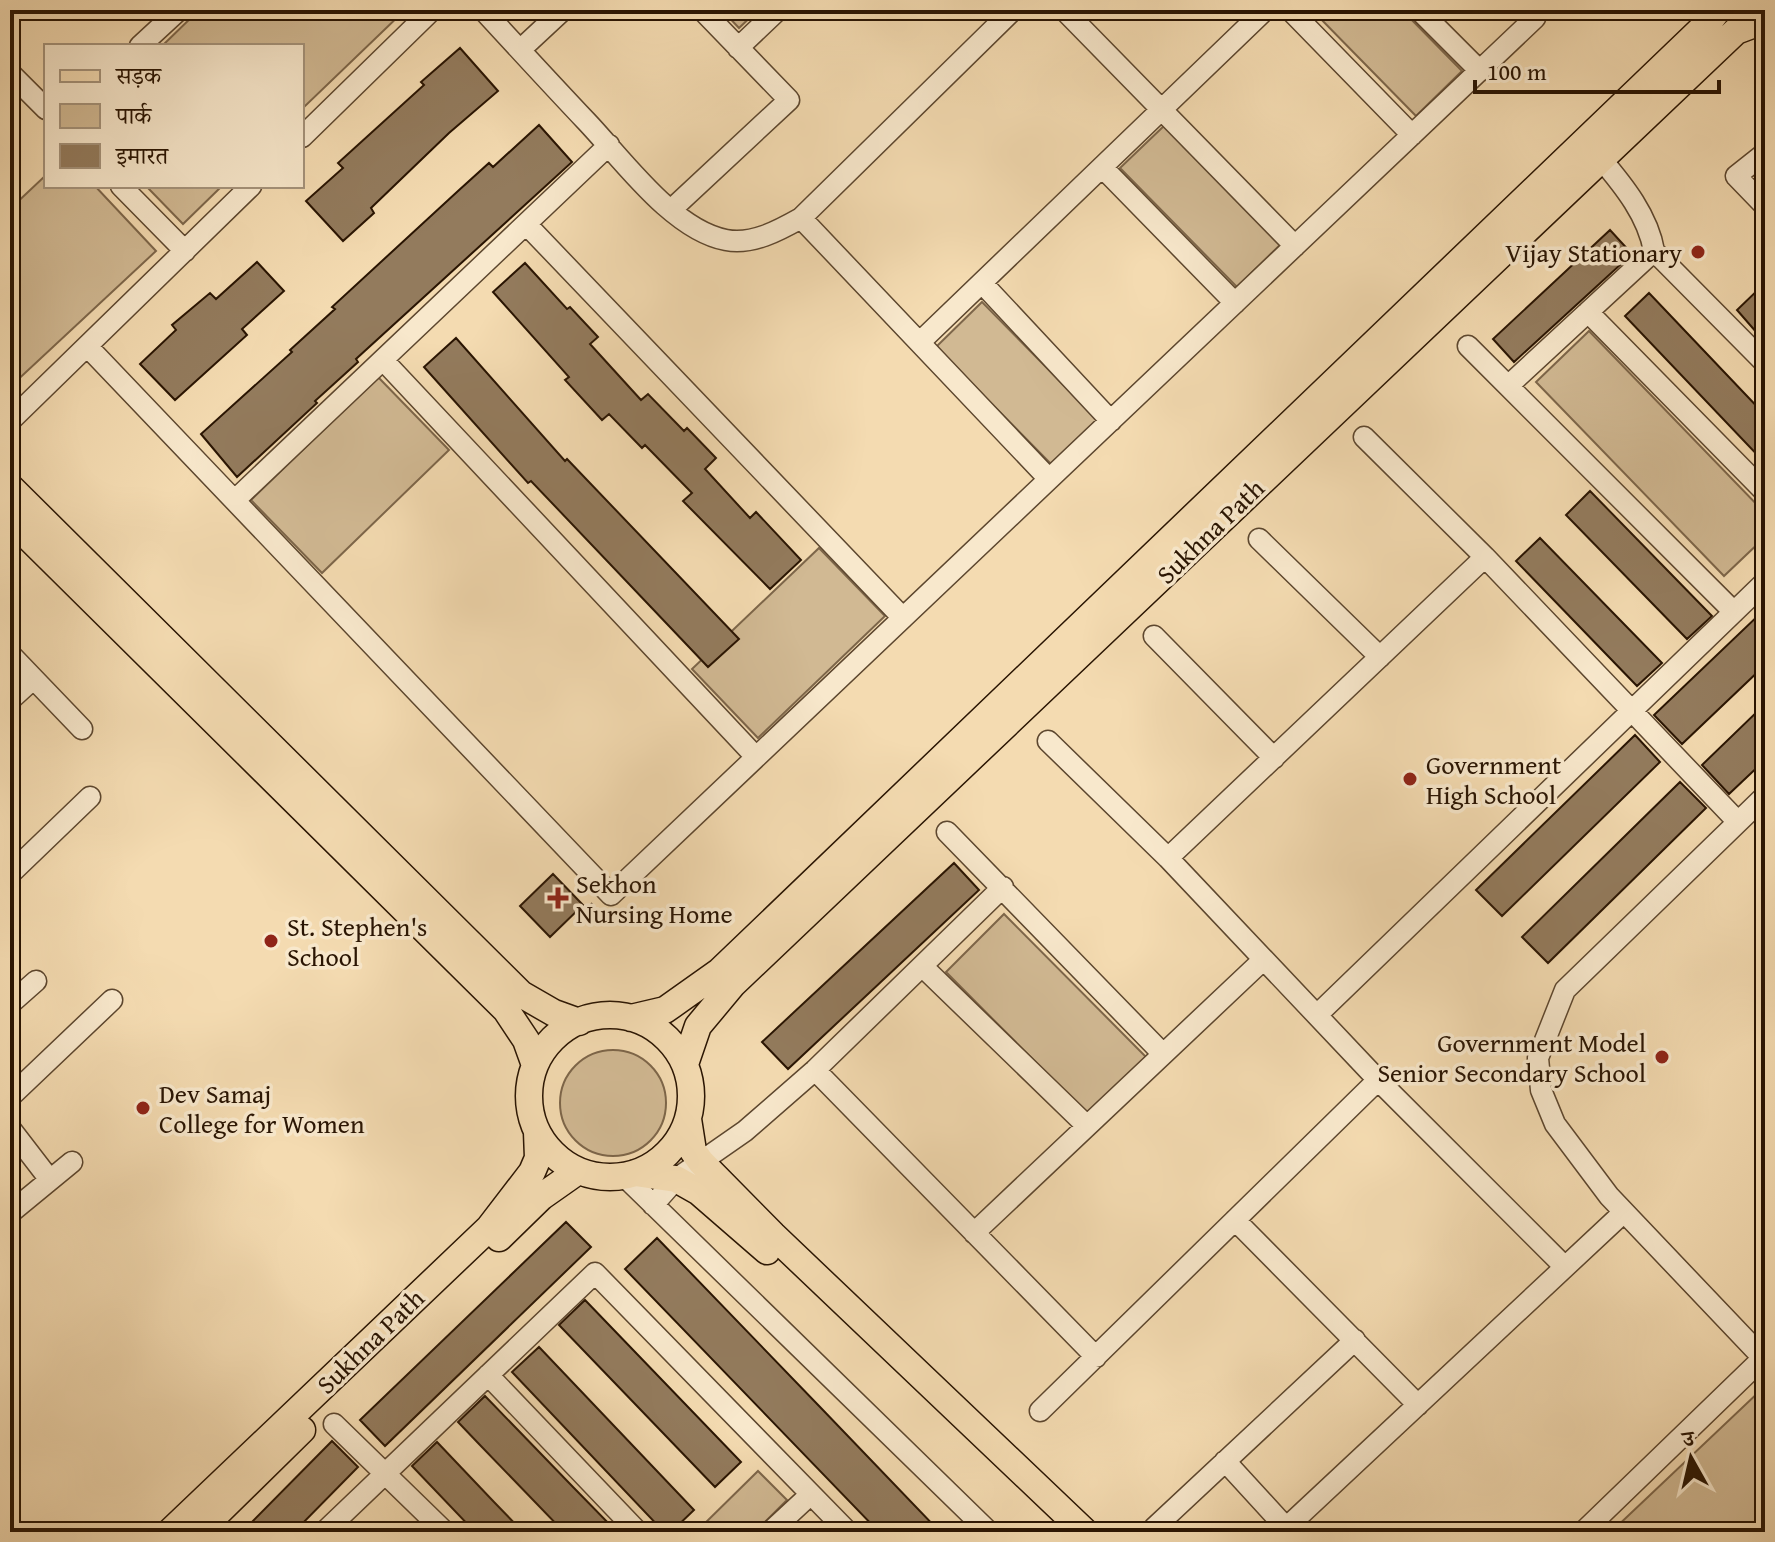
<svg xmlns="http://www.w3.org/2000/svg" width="1775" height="1542" font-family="'Gentium Book Plus','Noto Serif Devanagari',serif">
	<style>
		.green { fill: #d1b993; stroke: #7d664a; stroke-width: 2 }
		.building { fill: #937b5d; stroke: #291402; stroke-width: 2 }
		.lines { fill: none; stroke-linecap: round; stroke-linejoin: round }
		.minor-casing { stroke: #5c462e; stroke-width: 23 }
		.major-casing { stroke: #291402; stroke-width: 29 }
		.path { stroke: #291402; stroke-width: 3; stroke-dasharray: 2 4; stroke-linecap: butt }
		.minor { stroke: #f8e8cc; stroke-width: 20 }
		.major { stroke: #f4dbb1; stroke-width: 26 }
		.poi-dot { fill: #8f2418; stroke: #f8e8cc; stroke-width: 3 }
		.labels { text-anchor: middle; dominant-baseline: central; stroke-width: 7; stroke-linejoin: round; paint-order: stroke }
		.poi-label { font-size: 26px; fill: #291402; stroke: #f8e8cc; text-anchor: start }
		.street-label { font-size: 26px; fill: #291402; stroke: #f8e8cc }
	</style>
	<rect width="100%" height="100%" fill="#f4dbb1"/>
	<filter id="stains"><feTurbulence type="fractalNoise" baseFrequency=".0025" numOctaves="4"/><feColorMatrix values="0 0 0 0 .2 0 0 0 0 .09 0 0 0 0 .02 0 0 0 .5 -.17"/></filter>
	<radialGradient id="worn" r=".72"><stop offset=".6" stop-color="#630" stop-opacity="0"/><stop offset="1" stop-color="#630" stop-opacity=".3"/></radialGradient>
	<!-- green -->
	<path class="green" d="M 199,10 L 405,10 L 302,109 L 302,46 L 162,46 Z
		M 722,10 L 758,10 L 739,28 Z
		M 1312,10 L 1402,10 L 1462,71 L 1416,116 Z
		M 1166,124 L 1283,242 L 1237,287 L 1120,168 Z
		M 46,175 L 46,186 L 95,186 L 156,251 L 10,387 L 10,209 Z
		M 146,186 L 222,186 L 183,224 Z
		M 982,302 L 1099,421 L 1053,466 L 936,347 Z
		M 1589,331 L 1765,513 L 1765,537 L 1724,576 L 1536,382 Z
		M 378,377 L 449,450 L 322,573 L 251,500 Z
		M 819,548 L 885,616 L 758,738 L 692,669 Z
		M 1004,914 L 1146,1057 L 1087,1114 L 946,972 Z
		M560 1103a53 53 0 1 1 106 0a53 53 0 1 1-106 0Z
		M 1763,1388 L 1765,1532 L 1611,1532 Z
		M 758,1471 L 787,1500 L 755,1532 L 696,1532 Z"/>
	<!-- building -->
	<path class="building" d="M 460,48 L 498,91 L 449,133 L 371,208 L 374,213 L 343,241 L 306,201 L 343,168 L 338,163 L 424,85 L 421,82 Z
		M 539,125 L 572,162 L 356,359 L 358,362 L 315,401 L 317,403 L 237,477 L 201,434 L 292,352 L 290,350 L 335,309 L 332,307 L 458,191 L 489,163 L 493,167 Z
		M 1610,230 L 1632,254 L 1514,362 L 1493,339 Z
		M 257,262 L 284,291 L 242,329 L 247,335 L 175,400 L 140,364 L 176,330 L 172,325 L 210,293 L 216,299 Z
		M 525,263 L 567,309 L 570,307 L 598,337 L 590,344 L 641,400 L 648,394 L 684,431 L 687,428 L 716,458 L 705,469 L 750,518 L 756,512 L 801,560 L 770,589 L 683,501 L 692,493 L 645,445 L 642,448 L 609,414 L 602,420 L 565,380 L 569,377 L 493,292 Z
		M 1765,283 L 1765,325 L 1757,333 L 1737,310 Z
		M 1649,293 L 1765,415 L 1765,463 L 1625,316 Z
		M 456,338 L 565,461 L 567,459 L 739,639 L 708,667 L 531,481 L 528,483 L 424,367 Z
		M 1590,491 L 1712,616 L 1687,639 L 1566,515 Z
		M 1540,538 L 1662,663 L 1637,686 L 1516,561 Z
		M 1765,609 L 1765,665 L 1682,744 L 1654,715 Z
		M 1765,704 L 1765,760 L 1729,794 L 1702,765 Z
		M 1635,735 L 1660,762 L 1502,916 L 1476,890 Z
		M 1680,782 L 1706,808 L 1548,963 L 1522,937 Z
		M 954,863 L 979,890 L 788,1069 L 762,1042 Z
		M 553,874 L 583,905 L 550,937 L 520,906 Z
		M 566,1222 L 591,1247 L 385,1446 L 360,1420 Z
		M 657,1238 L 821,1408 L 940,1532 L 879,1532 L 625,1269 Z
		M 585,1300 L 741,1462 L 715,1487 L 559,1325 Z
		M 539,1347 L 694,1510 L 671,1532 L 664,1532 L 512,1372 Z
		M 485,1396 L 573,1487 L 617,1532 L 564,1532 L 479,1444 L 458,1422 Z
		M 332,1441 L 358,1467 L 294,1532 L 242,1532 Z
		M 437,1442 L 494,1502 L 523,1532 L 475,1532 L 412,1466 Z"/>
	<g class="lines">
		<!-- minor casing -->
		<g class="minor-casing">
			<path id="minor" d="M 483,10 C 517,47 552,85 587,122 C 623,160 673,230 726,240 C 752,245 778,231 801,218 L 1013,10
				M 1064,10 L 1295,246
				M 1290,10 L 1412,135
				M 1419,10 L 1480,71
				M 140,46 L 179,10
				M 738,48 L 778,10
				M 520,50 L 563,10
				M 10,73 L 46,109
				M 302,137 L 432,10
				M 1765,153 L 1736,176 L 1765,206
				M 1601,159 C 1624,186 1648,216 1654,251 L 1765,363
				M 1102,167 L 1235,303
				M 121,186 L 185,251
				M 672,209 L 789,100 L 702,10
				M 801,218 L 1049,479
				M 526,224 L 903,618
				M 982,283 L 1111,421
				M 1588,312 L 1765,492
				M 920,342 L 1265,10
				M 87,346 L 611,895 L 1535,18
				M 1468,346 L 1734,612
				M 383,360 L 756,757
				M 1508,386 L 1654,251
				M 10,421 L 251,186
				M 1364,437 L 1485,557 L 1738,822
				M 235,500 L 609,145
				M 1259,539 L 1380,657
				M 1154,636 L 1274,758
				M 10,654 L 82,729
				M 10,700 L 33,679
				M 1048,741 L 1168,858 L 1378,1080 L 1565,1267
				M 1765,796 L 1565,990 L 1538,1058 L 1541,1090 L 1555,1124 L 1609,1196 L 1765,1360
				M 947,832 L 1163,1054
				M 1168,858 L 1485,557
				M 10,874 L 90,797
				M 922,966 L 1087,1126
				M 10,1004 L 36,981
				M 1318,1014 L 1765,582
				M 815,1070 L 1096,1357
				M 10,1097 L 112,1000
				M 10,1128 L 50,1180
				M 624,1176 L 989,1532
				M 653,1205 L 676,1179 L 745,1131 L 815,1070 L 1003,887
				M 10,1213 L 72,1162
				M 1235,1220 L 1418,1405
				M 974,1233 L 1263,960
				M 488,1375 L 638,1532
				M 1040,1411 L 1378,1080
				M 334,1424 L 445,1532
				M 1225,1461 L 1290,1532
				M 1154,1528 L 1355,1340
				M 1286,1528 L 1624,1212
				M 324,1532 L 595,1273 L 848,1532
				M 770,1532 L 811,1494
				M 1583,1532 L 1763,1358"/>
		</g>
		<!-- major casing -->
		<g class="major-casing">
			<path id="major" d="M 10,487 L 521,994 L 554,1013 L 579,1022
				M 10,519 L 506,1010 L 526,1040 L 535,1065
				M529 1096a81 81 0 1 1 162 0a81 81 0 1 1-162 0Z
				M 631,1018 L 665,1010 L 720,971 L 1709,22 L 1718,10
				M 685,1064 L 698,1026 L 733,984 L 1736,31 L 1760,22
				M 688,1119 L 693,1151 L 701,1162 L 773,1235 L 1085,1532
				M 635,1173 L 676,1179 L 699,1192 L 767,1251
				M 499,1238 L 541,1197 L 578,1171
				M 170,1532 L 489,1228 L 532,1172 L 538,1158 L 537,1132
				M 198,1532 L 302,1430"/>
		</g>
		<!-- path -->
		<path class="path" d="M 579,918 L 595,901"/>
		<!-- minor -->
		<use href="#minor" class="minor"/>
		<!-- major -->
		<use href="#major" class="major"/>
	</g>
	<!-- markers -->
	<g class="poi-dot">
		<circle cx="1698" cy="252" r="8"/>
		<circle cx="1410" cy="779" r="8"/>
		<path d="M554 886h8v8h8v8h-8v8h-8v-8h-8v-8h8z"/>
		<circle cx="271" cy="941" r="8"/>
		<circle cx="1662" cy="1057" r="8"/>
		<circle cx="143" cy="1108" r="8"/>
	</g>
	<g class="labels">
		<!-- poi labels -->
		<g class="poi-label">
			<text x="1682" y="252" text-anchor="end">Vijay Stationary</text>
			<text x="1426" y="764">Government<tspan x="1426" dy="30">High School</tspan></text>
			<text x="576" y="883">Sekhon<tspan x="576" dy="30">Nursing Home</tspan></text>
			<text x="287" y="926">St. Stephen's<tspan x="287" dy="30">School</tspan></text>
			<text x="1646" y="1042" text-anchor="end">Government Model<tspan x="1646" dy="30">Senior Secondary School</tspan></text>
			<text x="159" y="1093">Dev Samaj<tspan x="159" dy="30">College for Women</tspan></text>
		</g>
		<!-- street labels -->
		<g class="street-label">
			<text transform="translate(1210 531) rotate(-44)">Sukhna Path</text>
			<text transform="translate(370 1341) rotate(-44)">Sukhna Path</text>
		</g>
	</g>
	<!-- margin -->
	<rect width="1775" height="1542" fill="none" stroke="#f4dbb1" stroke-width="40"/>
	<rect x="12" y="12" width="1751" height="1518" fill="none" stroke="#291402" stroke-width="4"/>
	<rect x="20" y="20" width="1735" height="1502" fill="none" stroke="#291402" stroke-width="2"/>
	<!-- legend -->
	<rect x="44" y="44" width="260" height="144" fill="#f8e8cc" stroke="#a5937b" stroke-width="2"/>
	<rect x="60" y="70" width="40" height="12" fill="#f4dbb1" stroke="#a5937b" stroke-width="2"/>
	<text x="116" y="84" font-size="24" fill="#291402">सड़क</text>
	<rect x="60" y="104" width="40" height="24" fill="#d1b993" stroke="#a5937b" stroke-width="2"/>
	<text x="116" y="124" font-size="24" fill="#291402">पार्क</text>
	<rect x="60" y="144" width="40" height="24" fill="#937b5d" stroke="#a5937b" stroke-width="2"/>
	<text x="116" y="164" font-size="24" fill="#291402">इमारत</text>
	<!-- north arrow -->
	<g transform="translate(1691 1458) rotate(352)" stroke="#f8e8cc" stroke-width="6" paint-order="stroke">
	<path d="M0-6L14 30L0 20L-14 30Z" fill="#291402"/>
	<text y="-12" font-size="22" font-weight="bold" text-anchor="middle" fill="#291402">उ</text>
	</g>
	<!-- scale -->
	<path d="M1475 80v12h244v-12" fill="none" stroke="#291402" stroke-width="4"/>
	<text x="1487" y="80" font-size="24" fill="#291402" stroke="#f8e8cc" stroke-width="6" paint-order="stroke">100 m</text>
	<rect width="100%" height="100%" filter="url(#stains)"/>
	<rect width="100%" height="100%" fill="url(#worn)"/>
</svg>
